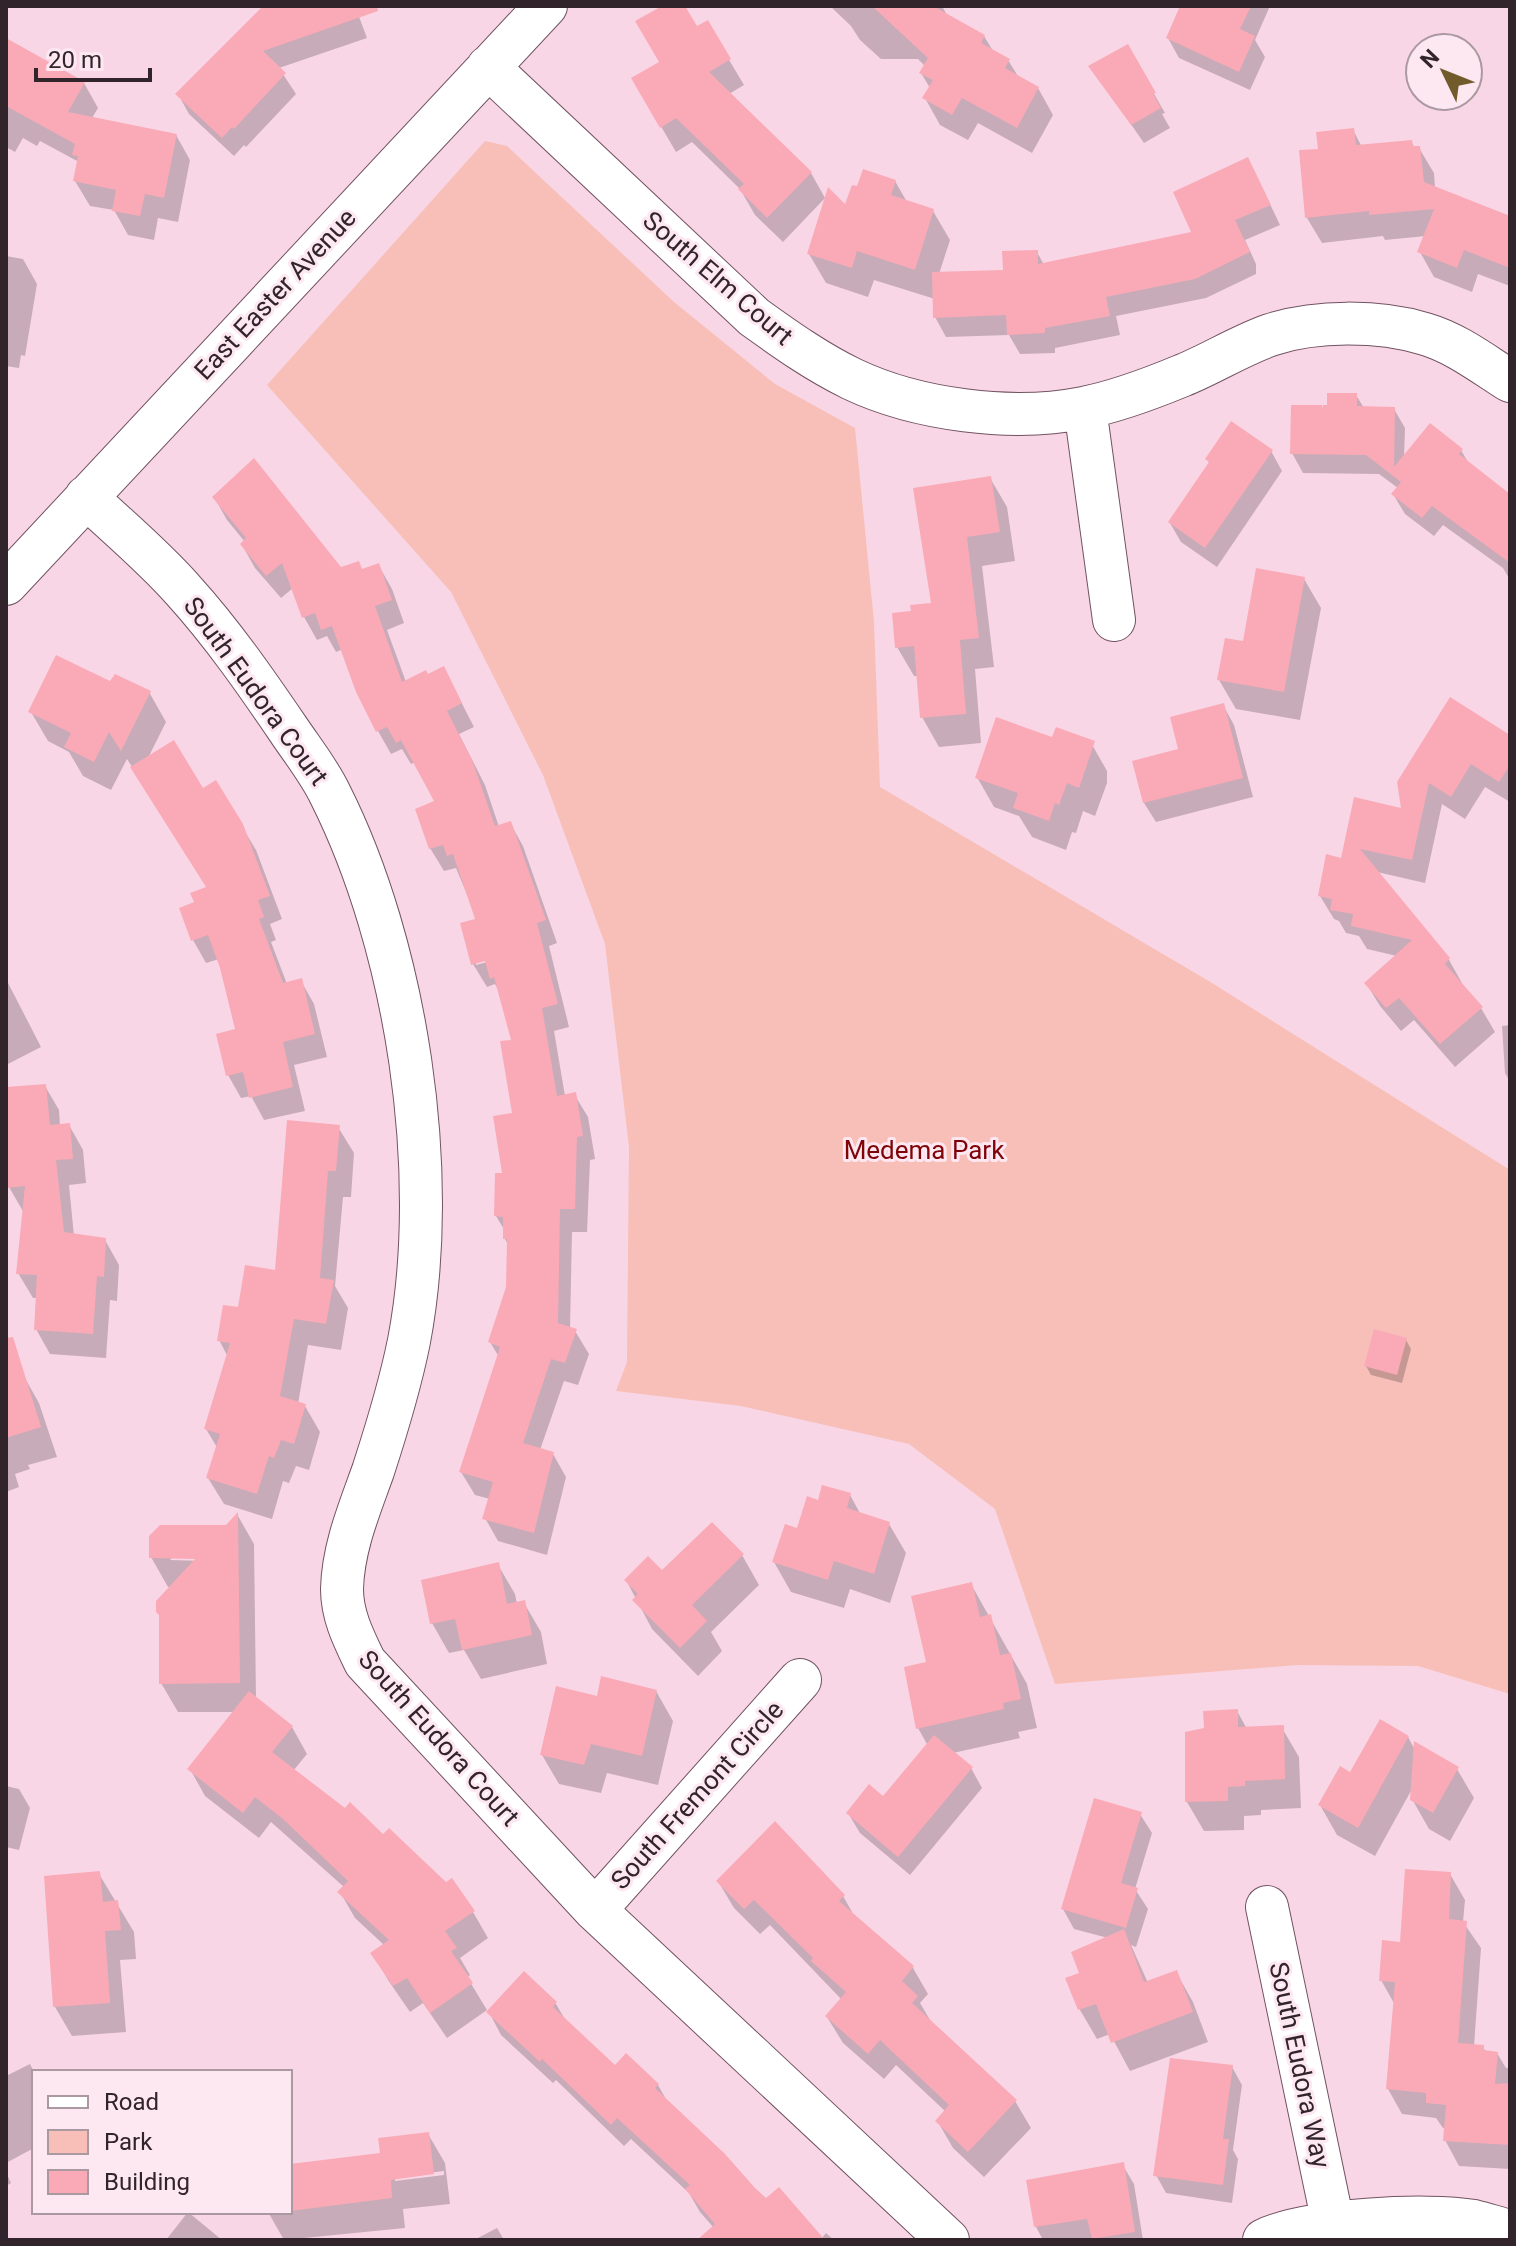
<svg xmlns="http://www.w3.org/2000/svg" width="1516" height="2246" font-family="Roboto,sans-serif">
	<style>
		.green { fill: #f7bfb8 }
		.shadow { fill: #0003; fill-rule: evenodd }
		.building { fill: #faaab7 }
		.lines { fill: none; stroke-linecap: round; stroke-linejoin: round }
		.minor-casing { stroke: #715361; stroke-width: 44 }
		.minor { stroke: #fff; stroke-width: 42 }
		.labels { text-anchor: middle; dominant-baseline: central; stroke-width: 6; stroke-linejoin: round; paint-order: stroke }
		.street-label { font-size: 26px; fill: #31242a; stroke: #fde7f1 }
		.park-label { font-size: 26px; fill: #7e0408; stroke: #fde7f1 }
	</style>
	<rect width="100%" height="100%" fill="#f9d6e6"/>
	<!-- green -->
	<path class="green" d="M 485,141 L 507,146 L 674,302 L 775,384 L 855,428 L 874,622 L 880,787 L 1212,983 L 1510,1170 L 1510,1694 L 1418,1666 L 1298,1665 L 1055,1684 L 995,1509 L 909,1444 L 741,1406 L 616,1391 L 627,1362 L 629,1147 L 605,944 L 543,775 L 451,592 L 267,385 Z"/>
	<!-- shadow -->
	<path class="shadow" d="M 266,6 L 355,6 L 367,38 L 279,68 L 296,94 L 246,147 L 244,145 L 234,156 L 189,114 L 178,94 Z
		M 666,6 L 683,6 L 696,29 L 707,23 L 744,85 L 729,94 L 811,173 L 825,198 L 783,242 L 755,215 L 740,189 L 692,142 L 676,152 L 633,79 L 662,63 Z
		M 830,6 L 942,6 L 948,17 L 984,36 L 993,51 L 1008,60 L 1019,78 L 1038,88 L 1053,115 L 1032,153 L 978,123 L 968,140 L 940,125 L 925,98 L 930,88 L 921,73 L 925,66 L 918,59 L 881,59 L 860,40 L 851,26 Z
		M 1182,6 L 1270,6 L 1255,40 L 1265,57 L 1250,90 L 1179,58 L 1168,38 Z
		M 6,47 L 84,83 L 98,108 L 92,118 L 176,135 L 190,160 L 178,222 L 158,218 L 154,240 L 128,235 L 114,210 L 90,206 L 75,181 L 79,162 L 40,141 L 37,146 L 23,138 L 15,152 L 6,147 Z
		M 1127,47 L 1165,113 L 1162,114 L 1170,128 L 1144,143 L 1091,67 Z
		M 1353,130 L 1362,147 L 1411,142 L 1415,148 L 1419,148 L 1434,173 L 1435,188 L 1510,218 L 1510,286 L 1478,274 L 1472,292 L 1434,277 L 1420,252 L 1426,236 L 1385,240 L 1383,236 L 1322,243 L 1307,218 L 1320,150 Z
		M 1258,179 L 1280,225 L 1245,240 L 1256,264 L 1256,274 L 1206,298 L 1116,316 L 1120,335 L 1055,348 L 1055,353 L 1020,354 L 1009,335 L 946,337 L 935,317 L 935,299 L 874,280 L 868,297 L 826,283 L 809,254 L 846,208 L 895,181 L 907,202 L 933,211 L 950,240 L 939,274 L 1005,272 L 1037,252 L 1044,265 L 1194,234 Z
		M 6,256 L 23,259 L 37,284 L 25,356 L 21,355 L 19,368 L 6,366 Z
		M 1356,395 L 1364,408 L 1394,409 L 1405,428 L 1404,457 L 1461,450 L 1470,466 L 1510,497 L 1510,580 L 1503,568 L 1443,525 L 1434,536 L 1405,514 L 1393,494 L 1398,488 L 1379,474 L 1303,473 L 1292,453 L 1326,417 Z
		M 1271,451 L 1282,471 L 1217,567 L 1181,542 L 1170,523 L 1210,464 L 1207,459 Z
		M 990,478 L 1007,507 L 1015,561 L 982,566 L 994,667 L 975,669 L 981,743 L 939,747 L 922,717 L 919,676 L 914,676 L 897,647 L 913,613 L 933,605 Z
		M 214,497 L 340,570 L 362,571 L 379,566 L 392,589 L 404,623 L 387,630 L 406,682 L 456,692 L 474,727 L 459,734 L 485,785 L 499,827 L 510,823 L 523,846 L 557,943 L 549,946 L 569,1027 L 554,1031 L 565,1096 L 574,1094 L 588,1117 L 595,1159 L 590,1160 L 587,1232 L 572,1232 L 570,1329 L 575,1331 L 589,1354 L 578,1385 L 564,1381 L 540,1450 L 553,1454 L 566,1477 L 547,1555 L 498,1541 L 485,1518 L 490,1499 L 475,1495 L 461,1472 L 499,1357 L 490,1342 L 508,1287 L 509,1246 L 505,1239 L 505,1231 L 496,1216 L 514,1115 L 514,1041 L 501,995 L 495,984 L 487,987 L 473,964 L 478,921 L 456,868 L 444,871 L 430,848 L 436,802 L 415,762 L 411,764 L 402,749 L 391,754 L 378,731 L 343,649 L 336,652 L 327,636 L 317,640 L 304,617 L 293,588 L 281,598 L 255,568 L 242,545 L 245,542 L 227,520 ZM 495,960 L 476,965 L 476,961 Z
		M 1304,579 L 1321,608 L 1300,720 L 1236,709 L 1219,680 L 1244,643 Z
		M 111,684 L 149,692 L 166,722 L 148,758 L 203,790 L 241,825 L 256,850 L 282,919 L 270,924 L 276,940 L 271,942 L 287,984 L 301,981 L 314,1004 L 327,1057 L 294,1065 L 305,1111 L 264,1120 L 251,1096 L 241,1098 L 228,1075 L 237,1031 L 219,959 L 206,963 L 193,940 L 213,895 L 127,759 L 111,790 L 83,776 L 69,752 L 48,741 L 31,712 Z
		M 1223,705 L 1234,725 L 1253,797 L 1156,822 L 1144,803 L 1180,751 Z
		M 1510,737 L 1510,802 L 1485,787 L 1465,819 L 1442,804 L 1425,883 L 1377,872 L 1449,960 L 1462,983 L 1460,985 L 1481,1008 L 1495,1032 L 1455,1067 L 1414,1020 L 1401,1031 L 1380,1006 L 1366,983 L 1397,956 L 1367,949 L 1359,936 L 1346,933 L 1339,921 L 1334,919 L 1320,896 L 1342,860 L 1404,810 L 1399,783 Z
		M 1054,739 L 1090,741 L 1107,771 L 1107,783 L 1095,816 L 1083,811 L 1076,833 L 1072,832 L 1066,850 L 1032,837 L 1019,816 L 994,807 L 977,777 Z
		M 6,979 L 41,1047 L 6,1065 Z
		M 1510,1025 L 1510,1082 L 1505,1073 L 1502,1026 Z
		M 45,1086 L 59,1110 L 60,1126 L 69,1125 L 83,1150 L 86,1183 L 69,1185 L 74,1236 L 105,1240 L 119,1265 L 117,1301 L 110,1300 L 106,1358 L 50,1354 L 36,1329 L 38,1298 L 33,1298 L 18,1273 L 24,1213 L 9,1187 L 6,1159 L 6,1090 Z
		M 338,1127 L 354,1153 L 351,1197 L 343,1197 L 335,1286 L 348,1308 L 341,1350 L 308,1345 L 298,1404 L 305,1406 L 320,1432 L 309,1470 L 296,1466 L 289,1483 L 283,1481 L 272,1519 L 224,1504 L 208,1478 L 218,1449 L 206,1429 L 228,1357 L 219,1340 L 240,1310 L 276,1273 Z
		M 1406,1340 L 1411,1349 L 1402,1383 L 1371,1375 L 1366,1366 Z
		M 22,1373 L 39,1403 L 57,1457 L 28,1465 L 30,1469 L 15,1474 L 19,1487 L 6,1492 L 6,1379 Z
		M 850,1495 L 861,1515 L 889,1524 L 906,1553 L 890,1603 L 850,1589 L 844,1608 L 791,1592 L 774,1562 L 819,1502 Z
		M 238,1516 L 254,1544 L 256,1699 L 292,1727 L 307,1754 L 293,1771 L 383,1837 L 473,1912 L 488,1938 L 460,1958 L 470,1975 L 467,1977 L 487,2010 L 447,2038 L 423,2003 L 410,2012 L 388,1980 L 373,1953 L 384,1945 L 355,1918 L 340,1892 L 344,1887 L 271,1822 L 259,1838 L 205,1796 L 190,1769 L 235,1712 L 178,1712 L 161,1683 L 172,1587 L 168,1587 L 151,1557 L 227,1527 ZM 174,1556 L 205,1557 L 205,1561 L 170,1560 Z
		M 742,1555 L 759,1585 L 711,1632 L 722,1651 L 698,1676 L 652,1629 L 626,1580 Z
		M 498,1565 L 515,1594 L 517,1604 L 524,1603 L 541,1632 L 547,1664 L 481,1679 L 464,1650 L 449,1653 L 432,1623 Z
		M 971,1584 L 1027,1684 L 1037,1728 L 1018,1732 L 1020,1738 L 953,1753 L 971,1768 L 982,1788 L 910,1875 L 860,1833 L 848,1813 L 884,1799 L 928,1746 L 918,1728 L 929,1663 Z
		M 656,1691 L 673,1721 L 658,1785 L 607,1773 L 601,1793 L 559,1784 L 542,1755 L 598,1698 Z
		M 1237,1711 L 1247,1729 L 1282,1728 L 1299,1757 L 1301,1808 L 1261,1810 L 1261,1815 L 1244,1816 L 1244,1830 L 1204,1831 L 1187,1802 Z
		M 1408,1737 L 1415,1750 L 1457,1769 L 1474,1798 L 1450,1841 L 1429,1829 L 1412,1799 L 1412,1789 L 1375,1856 L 1337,1835 L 1320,1805 L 1350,1775 Z
		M 6,1786 L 19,1789 L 30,1808 L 19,1850 L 6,1847 Z
		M 1140,1814 L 1152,1833 L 1135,1889 L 1148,1909 L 1136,1947 L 1131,1945 L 1148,1983 L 1176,1972 L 1193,2002 L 1208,2042 L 1130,2071 L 1110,2034 L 1097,2039 L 1080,2010 L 1068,1979 L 1081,1974 L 1108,1938 L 1074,1929 L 1063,1909 Z
		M 99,1874 L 134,1932 L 136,1959 L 120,1960 L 126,2032 L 72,2036 L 55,2007 Z
		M 1450,1874 L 1465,1900 L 1463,1922 L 1481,1948 L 1474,2046 L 1483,2047 L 1486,2052 L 1497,2053 L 1506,2068 L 1510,2068 L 1510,2169 L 1459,2166 L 1445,2140 L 1446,2129 L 1443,2128 L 1436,2118 L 1402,2114 L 1388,2089 L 1395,2005 L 1381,1980 L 1402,1944 Z
		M 718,1881 L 843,1896 L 856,1919 L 913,1968 L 928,1994 L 920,2003 L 933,2025 L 1015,2101 L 1031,2128 L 984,2177 L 953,2148 L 938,2122 L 946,2112 L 896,2065 L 884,2079 L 843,2043 L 827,2017 L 842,2000 L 770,1925 L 760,1934 L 734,1908 Z
		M 556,2004 L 566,2021 L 615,2068 L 626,2056 L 658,2085 L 668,2103 L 766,2201 L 821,2239 L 826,2233 L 834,2240 L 709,2240 L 714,2228 L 700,2212 L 689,2193 L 631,2139 L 624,2146 L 556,2080 L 553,2083 L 501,2035 L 489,2012 Z
		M 30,2064 L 34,2072 L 34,2148 L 6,2163 L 6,2076 Z
		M 1232,2067 L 1242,2085 L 1233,2150 L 1238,2159 L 1232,2203 L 1166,2193 L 1156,2175 Z
		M 428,2134 L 445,2163 L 450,2204 L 403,2209 L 405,2228 L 284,2240 L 268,2212 L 290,2212 L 290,2166 L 382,2155 ZM 444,2171 L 444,2175 L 395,2181 L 395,2177 Z
		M 1122,2164 L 1134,2184 L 1143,2240 L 1043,2240 L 1036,2227 L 1028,2181 Z
		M 6,2172 L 11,2183 L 6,2186 Z
		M 188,2212 L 222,2240 L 166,2240 Z
		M 497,2228 L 504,2240 L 474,2240 Z"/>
	<!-- building -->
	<path class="building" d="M 263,6 L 377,6 L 378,11 L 263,51 L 286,73 L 234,129 L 232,127 L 222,138 L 175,94 Z
		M 662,6 L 685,6 L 697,26 L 708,20 L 731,59 L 709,72 L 812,172 L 767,218 L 738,189 L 744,184 L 676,118 L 660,128 L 631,78 L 659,62 L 635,21 Z
		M 872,6 L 933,6 L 985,35 L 981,43 L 1010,59 L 1005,68 L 1039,87 L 1017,128 L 962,98 L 952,115 L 922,98 L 933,80 L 919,73 L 928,58 Z
		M 1180,6 L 1251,6 L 1240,29 L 1255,36 L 1239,72 L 1166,38 Z
		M 6,38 L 85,82 L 68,112 L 177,134 L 164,198 L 145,194 L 140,216 L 112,211 L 116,190 L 73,181 L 78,156 L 72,155 L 75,144 L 6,106 Z
		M 1128,44 L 1156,93 L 1153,94 L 1161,108 L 1131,125 L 1088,66 Z
		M 1354,128 L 1356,145 L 1412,140 L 1413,146 L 1420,146 L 1424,182 L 1510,216 L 1510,268 L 1464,250 L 1457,268 L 1417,252 L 1434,209 L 1369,215 L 1369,211 L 1305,218 L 1299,150 L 1318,149 L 1316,132 Z
		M 1248,157 L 1271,205 L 1235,220 L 1250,252 L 1195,279 L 1106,297 L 1110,316 L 1045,328 L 1045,333 L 1007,335 L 1006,315 L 933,318 L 932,272 L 1003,270 L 1002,251 L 1038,250 L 1038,264 L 1191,232 L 1173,192 Z
		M 863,169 L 896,180 L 891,195 L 934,209 L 915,270 L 857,251 L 852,268 L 807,254 L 828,187 L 845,204 L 852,185 L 857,186 Z
		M 1327,393 L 1357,393 L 1357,406 L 1395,407 L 1394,467 L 1430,423 L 1463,449 L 1459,454 L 1510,494 L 1510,563 L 1432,506 L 1422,518 L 1391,494 L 1401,482 L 1366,455 L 1290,454 L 1291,405 L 1322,405 L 1323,409 L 1323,405 L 1327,405 Z
		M 1231,421 L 1273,450 L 1205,548 L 1168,522 L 1209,462 L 1205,459 Z
		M 254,458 L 341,567 L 359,561 L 362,569 L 379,563 L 392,600 L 375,606 L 402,682 L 426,670 L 428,674 L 444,666 L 462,703 L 447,711 L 472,760 L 495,826 L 511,821 L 546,920 L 537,923 L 558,1004 L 542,1008 L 557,1096 L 576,1092 L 583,1136 L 577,1137 L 575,1209 L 560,1209 L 558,1323 L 577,1329 L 565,1363 L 551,1359 L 523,1443 L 554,1452 L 534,1533 L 482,1519 L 493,1482 L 459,1472 L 500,1347 L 488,1342 L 506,1287 L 507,1239 L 503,1239 L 503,1217 L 494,1216 L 495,1173 L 502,1173 L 493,1116 L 512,1113 L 500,1041 L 511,1040 L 494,977 L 490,979 L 485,961 L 471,965 L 460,923 L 475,919 L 453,854 L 447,856 L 443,845 L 429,849 L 415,809 L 434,801 L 401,740 L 396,743 L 387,727 L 376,732 L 356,692 L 332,626 L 321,630 L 315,613 L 302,618 L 282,563 L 266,576 L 240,544 L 246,538 L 212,497 Z
		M 991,476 L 1000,532 L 967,537 L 979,638 L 960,640 L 966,714 L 920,718 L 914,646 L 895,648 L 892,613 L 911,611 L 910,605 L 931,603 L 913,488 Z
		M 1256,568 L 1305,577 L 1284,692 L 1217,680 L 1225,638 L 1243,641 Z
		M 56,655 L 110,681 L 115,674 L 151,691 L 121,751 L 109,732 L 94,762 L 64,747 L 71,733 L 28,712 Z
		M 1450,697 L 1510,735 L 1510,765 L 1499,782 L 1471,764 L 1451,797 L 1429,783 L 1412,860 L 1360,849 L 1450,958 L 1445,964 L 1483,1007 L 1440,1044 L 1399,998 L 1386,1008 L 1364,983 L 1412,940 L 1351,926 L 1353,914 L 1330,910 L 1332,899 L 1318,896 L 1326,854 L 1341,858 L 1354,797 L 1401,808 L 1397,782 Z
		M 1224,703 L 1243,778 L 1143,803 L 1132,761 L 1178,749 L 1170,717 Z
		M 996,717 L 1052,737 L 1056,727 L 1095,741 L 1079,788 L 1067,783 L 1059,805 L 1055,803 L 1049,821 L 1013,808 L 1018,793 L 975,778 Z
		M 174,740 L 203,788 L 216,780 L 243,824 L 270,896 L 258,900 L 264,917 L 259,919 L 283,983 L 302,978 L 315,1034 L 283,1042 L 293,1087 L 249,1098 L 243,1072 L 226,1076 L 216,1034 L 235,1029 L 220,968 L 208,935 L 191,941 L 179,908 L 194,902 L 190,893 L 206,887 L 130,767 Z
		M 46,1084 L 50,1125 L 70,1123 L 73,1159 L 56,1160 L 64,1232 L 106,1238 L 104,1277 L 97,1276 L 93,1334 L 34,1330 L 37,1275 L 16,1274 L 25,1186 L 6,1188 L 6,1087 Z
		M 287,1120 L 340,1125 L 336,1171 L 328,1171 L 320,1278 L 334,1280 L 326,1324 L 294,1319 L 280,1396 L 306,1404 L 294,1444 L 281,1440 L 274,1458 L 269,1456 L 257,1494 L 206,1478 L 220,1434 L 204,1429 L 230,1343 L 217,1341 L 223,1305 L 238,1307 L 245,1265 L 275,1270 Z
		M 1374,1329 L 1407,1338 L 1397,1375 L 1364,1366 Z
		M 13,1337 L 41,1427 L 6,1438 L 6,1338 Z
		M 822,1485 L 851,1493 L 847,1508 L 890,1522 L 874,1574 L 834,1561 L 828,1580 L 772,1562 L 785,1524 L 797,1528 L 807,1496 L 818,1500 Z
		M 238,1512 L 240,1683 L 159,1684 L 159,1615 L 156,1612 L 156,1601 L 195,1559 L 149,1558 L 149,1536 L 160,1525 L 226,1525 Z
		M 712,1522 L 744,1554 L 692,1605 L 707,1621 L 680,1648 L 632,1600 L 638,1594 L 624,1580 L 648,1556 L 662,1570 Z
		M 499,1562 L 507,1604 L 525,1600 L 532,1635 L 462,1650 L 455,1619 L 430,1624 L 421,1580 Z
		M 972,1582 L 980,1617 L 991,1614 L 1000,1655 L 1011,1653 L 1021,1699 L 1003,1703 L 1004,1709 L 916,1729 L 904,1667 L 926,1662 L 911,1596 Z
		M 601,1676 L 657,1690 L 642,1756 L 591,1744 L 584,1765 L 540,1755 L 556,1686 L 597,1696 Z
		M 249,1691 L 293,1726 L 272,1752 L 345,1808 L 350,1802 L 383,1834 L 389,1828 L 446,1882 L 452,1878 L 475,1911 L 445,1931 L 457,1948 L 451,1951 L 473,1983 L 430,2013 L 407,1978 L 393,1986 L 370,1953 L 389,1940 L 337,1892 L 348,1881 L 283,1819 L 255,1797 L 243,1813 L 187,1769 Z
		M 1238,1709 L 1238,1727 L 1284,1725 L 1285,1779 L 1245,1781 L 1245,1786 L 1228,1787 L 1228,1801 L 1185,1802 L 1185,1732 L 1204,1728 L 1203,1711 Z
		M 1380,1719 L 1409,1736 L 1358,1828 L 1318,1805 L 1340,1766 L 1350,1772 Z
		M 934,1735 L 973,1767 L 898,1857 L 846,1813 L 869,1784 L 883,1796 Z
		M 1414,1741 L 1459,1767 L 1433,1813 L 1410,1800 Z
		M 1094,1798 L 1142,1812 L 1121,1883 L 1138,1888 L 1126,1928 L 1061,1909 Z
		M 775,1821 L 845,1895 L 839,1901 L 914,1966 L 902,1981 L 918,1996 L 912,2003 L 1017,2100 L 968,2152 L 935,2121 L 949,2105 L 880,2040 L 868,2054 L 825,2016 L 846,1992 L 811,1961 L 813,1958 L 754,1900 L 744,1909 L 716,1881 Z
		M 1405,1869 L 1451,1872 L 1449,1919 L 1467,1921 L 1458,2043 L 1484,2045 L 1484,2050 L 1498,2052 L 1495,2084 L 1510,2083 L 1510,2145 L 1443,2141 L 1446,2105 L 1426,2103 L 1426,2093 L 1386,2089 L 1395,1982 L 1379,1981 L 1382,1940 L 1400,1942 Z
		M 100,1871 L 103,1902 L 118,1900 L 121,1930 L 105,1931 L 110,2003 L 53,2007 L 44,1876 Z
		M 1124,1929 L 1144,1982 L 1177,1970 L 1193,2012 L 1111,2043 L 1096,2004 L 1078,2010 L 1065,1978 L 1079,1973 L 1071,1952 Z
		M 524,1971 L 557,2002 L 553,2007 L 615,2065 L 626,2053 L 659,2084 L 655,2088 L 725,2154 L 755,2188 L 766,2198 L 779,2187 L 825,2240 L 697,2240 L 715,2224 L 685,2189 L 690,2185 L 617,2118 L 611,2125 L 542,2059 L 540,2062 L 486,2012 Z
		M 1170,2058 L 1233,2065 L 1223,2139 L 1229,2139 L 1223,2185 L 1153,2176 Z
		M 429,2132 L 434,2174 L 391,2180 L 392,2198 L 290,2211 L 290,2164 L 380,2153 L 378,2138 Z
		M 1124,2162 L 1135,2232 L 1092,2239 L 1087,2219 L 1034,2227 L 1026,2180 Z"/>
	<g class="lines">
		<!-- minor casing -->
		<g class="minor-casing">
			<path id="minor" d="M 488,67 L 754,317 C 786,340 817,362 852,379 C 917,410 1012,422 1083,408 C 1114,402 1152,388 1181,376 C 1211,364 1239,346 1270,335 C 1315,320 1379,320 1425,334 C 1456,343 1483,364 1510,381
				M 1085,408 L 1114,620
				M 86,497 C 118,527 154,557 183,590 C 222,633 256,682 288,729 C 302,750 319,771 330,794 C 407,947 441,1173 409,1341 C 400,1386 387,1428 373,1471 C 359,1510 343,1548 342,1589 C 342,1616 354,1639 365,1662 L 595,1910 L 948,2240
				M 6,584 L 546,6
				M 1267,1907 L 1333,2223
				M 595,1910 L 800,1680
				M 1264,2240 C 1307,2219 1427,2213 1474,2221 C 1486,2224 1498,2228 1510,2231"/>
		</g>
		<!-- minor -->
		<use href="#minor" class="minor"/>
	</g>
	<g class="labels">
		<!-- street labels -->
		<g class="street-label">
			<text transform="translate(718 278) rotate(41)">South Elm Court</text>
			<text transform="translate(275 294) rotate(-47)">East Easter Avenue</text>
			<text transform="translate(256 691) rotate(54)">South Eudora Court</text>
			<text transform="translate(439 1738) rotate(48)">South Eudora Court</text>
			<text transform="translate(697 1795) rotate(-48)">South Fremont Circle</text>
			<text transform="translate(1300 2065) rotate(78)">South Eudora Way</text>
		</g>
		<!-- park labels -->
		<g class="park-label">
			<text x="924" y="1150">Medema Park</text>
		</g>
	</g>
	<!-- border -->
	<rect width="1516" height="2246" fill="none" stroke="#31242a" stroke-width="16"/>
	<!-- legend -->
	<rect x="32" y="2070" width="260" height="144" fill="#fde7f1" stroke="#ab99a1" stroke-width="2"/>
	<rect x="48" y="2096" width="40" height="12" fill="#ffffff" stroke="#ab99a1" stroke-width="2"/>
	<text x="104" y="2110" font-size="24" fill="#31242a">Road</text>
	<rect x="48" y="2130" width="40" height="24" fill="#f7bfb8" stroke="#ab99a1" stroke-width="2"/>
	<text x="104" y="2150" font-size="24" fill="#31242a">Park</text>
	<rect x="48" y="2170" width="40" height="24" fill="#faaab7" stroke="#ab99a1" stroke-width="2"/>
	<text x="104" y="2190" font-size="24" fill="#31242a">Building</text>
	<!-- north arrow -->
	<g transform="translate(1444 72) rotate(313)"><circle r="38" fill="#fde7f1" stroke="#ab99a1" stroke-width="2"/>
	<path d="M0-6L14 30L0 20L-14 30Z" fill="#715b2b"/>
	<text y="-12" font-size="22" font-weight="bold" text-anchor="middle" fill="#31242a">N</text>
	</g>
	<!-- scale -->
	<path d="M36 68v12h114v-12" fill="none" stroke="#31242a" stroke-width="4"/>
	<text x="48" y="68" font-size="24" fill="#31242a" stroke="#fde7f1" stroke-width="6" paint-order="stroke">20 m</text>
</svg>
